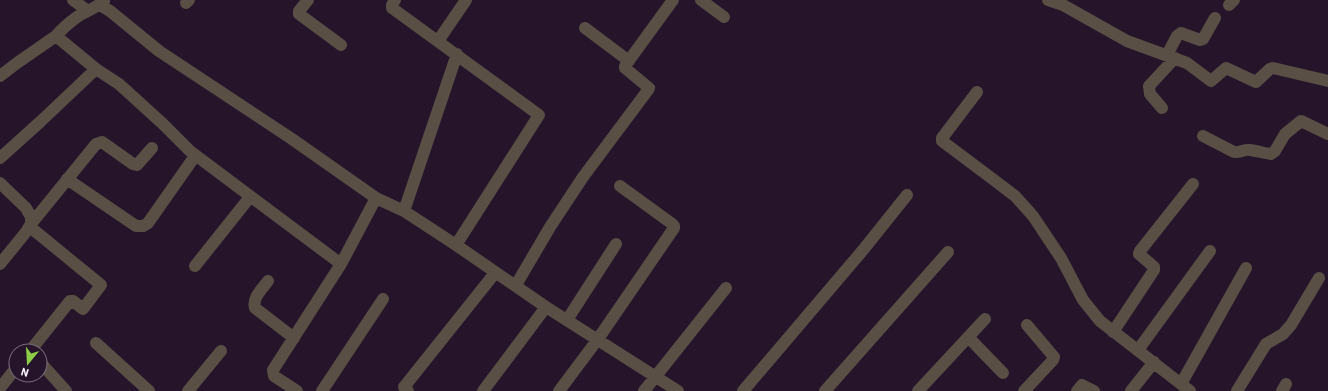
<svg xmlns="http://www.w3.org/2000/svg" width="1328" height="391" font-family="Barlow,sans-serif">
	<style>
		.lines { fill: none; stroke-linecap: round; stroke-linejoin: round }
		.minor { stroke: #594f45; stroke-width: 12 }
	</style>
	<rect width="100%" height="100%" fill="#25142a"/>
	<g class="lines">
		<!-- minor -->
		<path class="minor" d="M 73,0 L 88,11
			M 308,0 L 299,11 L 299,14 L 341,45
			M 395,0 L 392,5 L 392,8 L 539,115 L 456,245 L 546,307 L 678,391
			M 701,0 L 724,17
			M 1048,0 L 1063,5 L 1127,41 L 1187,63 L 1211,81 L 1226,68 L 1256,82 L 1270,69 L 1273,68 L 1328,81
			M 186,3 L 189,0
			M 100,5 L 110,11 L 159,51 L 292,139 L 376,198 L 341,264 L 273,370 L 274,376 L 297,391
			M 1229,5 L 1234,0
			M 585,28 L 629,61
			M 438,41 L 466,0
			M 1167,55 L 1177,36 L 1181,33 L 1200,40 L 1203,39 L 1215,18
			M 96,69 L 56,36 C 62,29 70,22 77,17 C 86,11 96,8 104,1
			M 0,76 L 17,63 L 56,36
			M 977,92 L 942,138 L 942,141 L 990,177 L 1015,196 L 1033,216 L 1061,258 L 1083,300 L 1100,321 L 1190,391
			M 1162,108 L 1150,94 L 1149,86 L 1175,58
			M 1203,136 L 1234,152 C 1240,153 1244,149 1250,150 C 1257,151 1264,153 1271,154 L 1275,151 L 1285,134 L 1301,121 L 1328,134
			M 0,158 L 40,122 L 96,69 L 119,84 L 163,124 L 190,151 L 341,264
			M 67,179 L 136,226 L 143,226 L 148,223 L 195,156
			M 0,183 L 26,208 L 31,217 L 31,224 L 26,232 L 0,264
			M 376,198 L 404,211 L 456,245
			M 404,211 L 457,54
			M 31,224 L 96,144 L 102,142 L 133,164 L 137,165 L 152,148
			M 30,227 L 101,285 L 83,309 L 73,301 L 70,301 L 30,351
			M 195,266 L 250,197
			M 268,281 C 262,289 252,298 255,308 L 294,338
			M 516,285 L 550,227 L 583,177 L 648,90 L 649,88 L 625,68 L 625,66 L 673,0
			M 567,320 L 616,244
			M 1113,332 L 1154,270 L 1154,267 L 1139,254 L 1140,251 L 1193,184
			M 968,337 L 1003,373
			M 96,343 L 149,391
			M 1138,350 L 1210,251
			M 40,362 L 66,391
			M 1181,384 L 1246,268
			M 0,388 L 16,368
			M 188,391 L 221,351
			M 322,391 L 383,299
			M 408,391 L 404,387 L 495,273
			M 483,391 L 546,307
			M 559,391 L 598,339 L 674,228 L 674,226 L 671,223 L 620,186
			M 644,391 L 726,288
			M 743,391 L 863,250 L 907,195
			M 825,391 L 948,252
			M 918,391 L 985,319
			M 1024,391 L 1053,360 L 1054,357 L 1027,325
			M 1077,391 L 1082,385 L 1094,391
			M 1131,391 L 1154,362
			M 1237,391 L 1266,344 L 1283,334 L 1291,325 L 1319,278
			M 1282,391 L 1286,384"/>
	</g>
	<!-- north arrow -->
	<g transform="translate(28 363) rotate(198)"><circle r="19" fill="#25142a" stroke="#7a6c7e"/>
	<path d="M0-3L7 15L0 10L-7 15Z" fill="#8cce45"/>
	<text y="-6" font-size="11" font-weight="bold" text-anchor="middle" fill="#faf1fd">N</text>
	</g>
</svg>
